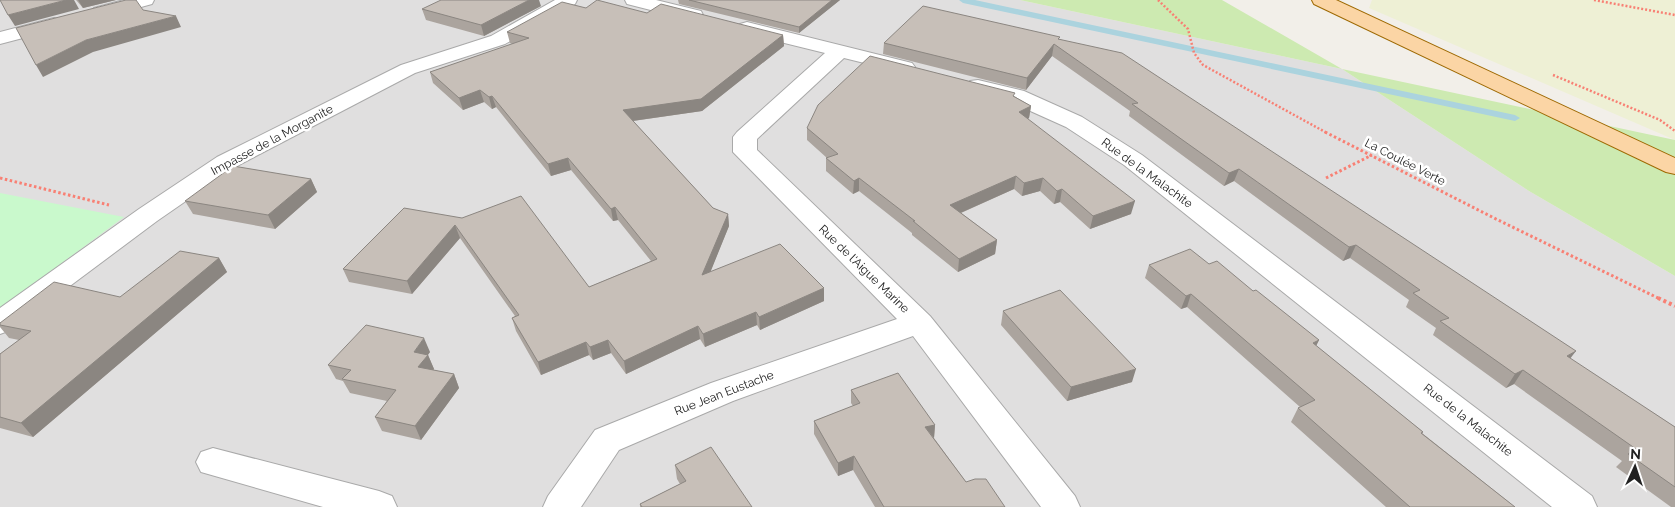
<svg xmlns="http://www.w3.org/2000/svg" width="1675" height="507" font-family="Raleway,sans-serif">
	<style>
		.residential { fill: #e0dfdf }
		.farmland { fill: #eef0d5 }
		.grass { fill: #cdeab1 }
		.park { fill: #c9f9cc }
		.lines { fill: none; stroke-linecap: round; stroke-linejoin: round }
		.stream { fill: #abd3de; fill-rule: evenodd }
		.minor-casing { stroke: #a9a9a9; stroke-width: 2 }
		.major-casing { stroke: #9e6902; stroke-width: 2 }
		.path-far2 { stroke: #f88074; stroke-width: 2.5; stroke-dasharray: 2 2; stroke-linecap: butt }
		.path-far1 { stroke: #f88074; stroke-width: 3; stroke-dasharray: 2.5 2.5; stroke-linecap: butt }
		.path { stroke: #f88074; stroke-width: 4; stroke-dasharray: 3 3; stroke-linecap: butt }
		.minor { fill: #fff; fill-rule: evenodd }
		.major { fill: #fbd5a5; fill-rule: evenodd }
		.wall { fill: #aba49e }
		.shaded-wall { fill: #8b8681 }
		.building { fill: #c7bfb8; stroke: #8b8681 }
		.labels { text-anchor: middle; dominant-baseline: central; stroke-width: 5; stroke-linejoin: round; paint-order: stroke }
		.street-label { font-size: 12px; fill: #222; stroke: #fff }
	</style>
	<rect width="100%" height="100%" fill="#f2efe9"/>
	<!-- residential -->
	<path class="residential" d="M 0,0 L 1020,0 L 1342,69 L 1529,191 L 1675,276 L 1675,507 L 0,507 Z"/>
	<!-- farmland -->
	<path class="farmland" d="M 1372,0 L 1675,0 L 1675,140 L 1369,8 Z"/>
	<!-- grass -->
	<path class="grass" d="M 1020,0 L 1222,0 L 1342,69 L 1675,140 L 1675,276 L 1529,191 L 1342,69 Z"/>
	<!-- park -->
	<path class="park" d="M 0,193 L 124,217 L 0,309 Z"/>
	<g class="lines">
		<!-- stream -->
		<path class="stream" d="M 959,0 L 975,0 L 1515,115 L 1520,118 L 1515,121 L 963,3 Z"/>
		<!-- minor casing -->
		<g class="minor-casing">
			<path id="minor" d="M 124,0 L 154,0 L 152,4 L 101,18 L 94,16 L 92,12 L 94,8 Z
				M 555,0 L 577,0 L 575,4 L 505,44 L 415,73 L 235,167 L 157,221 L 11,330 L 0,334 L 0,308 L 139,209 L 217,157 L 401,65 L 491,36 Z
				M 625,0 L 656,0 L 701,11 L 703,15 L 701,19 L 694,21 L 627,4 Z
				M 54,18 L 61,20 L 64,24 L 61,28 L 0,44 L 0,32 Z
				M 747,22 L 912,63 L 915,67 L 912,71 L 905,73 L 844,58 L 757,139 L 757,150 L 930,316 L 1075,496 L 1080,507 L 1041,507 L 913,336 L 733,401 L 619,450 L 581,507 L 543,507 L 548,496 L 595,430 L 711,383 L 897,319 L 733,152 L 733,137 L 737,132 L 825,53 L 740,32 L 737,28 L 740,24 Z
				M 978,80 L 1024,91 L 1082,117 L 1142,155 L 1592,496 L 1597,507 L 1552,507 L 1124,165 L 1066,127 L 1008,101 L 970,91 L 967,86 L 970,81 Z
				M 213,448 L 379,491 L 392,496 L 397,507 L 323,507 L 201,472 L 196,462 L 201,452 Z"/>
		</g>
		<!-- major casing -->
		<g class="major-casing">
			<path id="major" d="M 1312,0 L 1336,0 L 1675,158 L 1675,174 L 1666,172 L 1314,4 Z"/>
		</g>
		<!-- path-far2 -->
		<path class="path-far2" d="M 1158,0 L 1188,29 L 1194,53 L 1203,65 L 1327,133
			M 1594,0 L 1675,15
			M 1553,75 L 1660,120 L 1675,131"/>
		<!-- path-far1 -->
		<path class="path-far1" d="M 1325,132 L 1496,219 L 1660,299
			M 0,178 L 109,205
			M 1326,178 L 1372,155"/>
		<!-- path -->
		<path class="path" d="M 1658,298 L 1675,306"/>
		<!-- minor -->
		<use href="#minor" class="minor"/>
		<!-- major -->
		<use href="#major" class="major"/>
	</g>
	<!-- wall -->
	<path class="wall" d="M 76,0 L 116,0 L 83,8 Z
		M 678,0 L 840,0 L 799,33 L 679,4 Z
		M 541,6 L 484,36 L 426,20 L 422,9 Z
		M 586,8 L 647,13 L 783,35 L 784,46 L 702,111 L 633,121 L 713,208 L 728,214 L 729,226 L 710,272 L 824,288 L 824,301 L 760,330 L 757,325 L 705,347 L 700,339 L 626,374 L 611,353 L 593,360 L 589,355 L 541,375 L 516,331 L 512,318 L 515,316 L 460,238 L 412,294 L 349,282 L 343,269 L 462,218 L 589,287 L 651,261 L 618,220 L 613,221 L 571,170 L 551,176 L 496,107 L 492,109 L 484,102 L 463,110 L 433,83 L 430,72 L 512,44 L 510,43 L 507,32 Z
		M 1060,39 L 1570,359 L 1675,427 L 1675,507 L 1671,507 L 1616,467 L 1622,461 L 1514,384 L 1506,388 L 1433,335 L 1436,328 L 1406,307 L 1409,300 L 1350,258 L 1343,261 L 1234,181 L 1224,186 L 1129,116 L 1130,111 L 1052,56 L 1026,90 L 883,54 L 884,43 Z
		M 1014,96 L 1031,106 L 1029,118 L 1028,119 L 1131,214 L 1090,229 L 1060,202 L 1054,204 L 1040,191 L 1022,196 L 1014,189 L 961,213 L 997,240 L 995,254 L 958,272 L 912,235 L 912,233 L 859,191 L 853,194 L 826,171 L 826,158 L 827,158 L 807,140 L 807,128 Z
		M 311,179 L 317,192 L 275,229 L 193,214 L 185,201 Z
		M 219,258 L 227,272 L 33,437 L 0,428 L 0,354 L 19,340 L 9,338 L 0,327 L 0,323 L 120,297 Z
		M 1209,264 L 1253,291 L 1319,340 L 1316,346 L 1423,432 L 1422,433 L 1515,507 L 1386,507 L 1291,422 L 1298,408 L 1300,407 L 1187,307 L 1181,309 L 1145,278 L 1149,265 Z
		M 1003,311 L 1132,382 L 1067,401 L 1001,325 Z
		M 430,352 L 428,355 L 434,369 L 433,370 L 454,374 L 459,388 L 421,440 L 382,431 L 375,417 L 387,401 L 350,393 L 343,381 L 336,379 L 328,365 Z
		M 851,390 L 935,425 L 934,438 L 966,482 L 1005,507 L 875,507 L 853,470 L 838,476 L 814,434 L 814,421 L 853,406 L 851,403 Z
		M 675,465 L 752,507 L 640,507 L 640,504 L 680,484 L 677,479 Z"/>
	<!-- shaded-wall -->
	<path class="shaded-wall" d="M 66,0 L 74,0 L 79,9 L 15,26 L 8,15 Z
		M 78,0 L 116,0 L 83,8 Z
		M 529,0 L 539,0 L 541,6 L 484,36 L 481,25 Z
		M 832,0 L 840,0 L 799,33 L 799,27 Z
		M 176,16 L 181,27 L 93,52 L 43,77 L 36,65 L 86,40 Z
		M 783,35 L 784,46 L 702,111 L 625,122 L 623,110 Z
		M 1054,44 L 1052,56 L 1026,90 L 1027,78 Z
		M 480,90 L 484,102 L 463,110 L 459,98 Z
		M 492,96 L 496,107 L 492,109 L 489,97 Z
		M 1031,106 L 1029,118 L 1017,124 L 1019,112 Z
		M 568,158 L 571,170 L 551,176 L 548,164 Z
		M 1239,169 L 1234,181 L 1224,186 L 1229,173 Z
		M 1016,176 L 1014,189 L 949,218 L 950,205 Z
		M 859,178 L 859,191 L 853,194 L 854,181 Z
		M 1043,178 L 1040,191 L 1022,196 L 1024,183 Z
		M 311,179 L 317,192 L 275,229 L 268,215 Z
		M 1062,189 L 1060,202 L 1054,204 L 1057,191 Z
		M 1135,201 L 1131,214 L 1090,229 L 1093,216 Z
		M 615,207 L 618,220 L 613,221 L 611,209 Z
		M 728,214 L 729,226 L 704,288 L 702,275 Z
		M 455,225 L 460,238 L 412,294 L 407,281 Z
		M 997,240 L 995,254 L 958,272 L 959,259 Z
		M 1356,245 L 1350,258 L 1343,261 L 1349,247 Z
		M 219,258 L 227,272 L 33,437 L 21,423 Z
		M 824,288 L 824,301 L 760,330 L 759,317 Z
		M 1191,294 L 1187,307 L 1181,309 L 1186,296 Z
		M 756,312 L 757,325 L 705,347 L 703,334 Z
		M 698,326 L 700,339 L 626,374 L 624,361 Z
		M 424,338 L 430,352 L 423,361 L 428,355 L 434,369 L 424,381 L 418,367 L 414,352 Z
		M 608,340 L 611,353 L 593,360 L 590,347 Z
		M 1319,340 L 1312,354 L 1313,343 Z
		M 586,342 L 589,355 L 541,375 L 538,362 Z
		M 1576,351 L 1566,364 L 1567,356 Z
		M 1136,369 L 1132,382 L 1067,401 L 1071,387 Z
		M 1523,370 L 1514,384 L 1506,388 L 1515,374 Z
		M 454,374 L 459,388 L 421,440 L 415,426 Z
		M 935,425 L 934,438 L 925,427 Z
		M 854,456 L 853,470 L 838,476 L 838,463 Z"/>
	<!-- building -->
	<path class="building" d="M 0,0 L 66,0 L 8,15 Z
		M 126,0 L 136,0 L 143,10 L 176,16 L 86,40 L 36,65 L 16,28 Z
		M 441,0 L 529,0 L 481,25 L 422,9 Z
		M 597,0 L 647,13 L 661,4 L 783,35 L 701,99 L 623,110 L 713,208 L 728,214 L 702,275 L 780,244 L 824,288 L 759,317 L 756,312 L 703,334 L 698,326 L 624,361 L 608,340 L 590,347 L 586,342 L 538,362 L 512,318 L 519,315 L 455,225 L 407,281 L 343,269 L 404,208 L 462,218 L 521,196 L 589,287 L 657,259 L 615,207 L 611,209 L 568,158 L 548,164 L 492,96 L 489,97 L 480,90 L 459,98 L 430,72 L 529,38 L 507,32 L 562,2 L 586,8 Z
		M 689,0 L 832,0 L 799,27 Z
		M 923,6 L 1060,37 L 1058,39 L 1122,53 L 1576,351 L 1567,356 L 1675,427 L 1675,487 L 1628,454 L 1636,449 L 1523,370 L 1515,374 L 1440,321 L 1449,318 L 1413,293 L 1420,290 L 1356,245 L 1349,247 L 1239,169 L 1229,173 L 1132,104 L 1138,103 L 1054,44 L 1027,78 L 884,43 Z
		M 870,56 L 1015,93 L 1013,96 L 1031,106 L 1019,112 L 1135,201 L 1093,216 L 1062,189 L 1057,191 L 1043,178 L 1024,183 L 1016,176 L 950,205 L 997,240 L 959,259 L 913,221 L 915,221 L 859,178 L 854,181 L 826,158 L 838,154 L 807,128 L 818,105 Z
		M 233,166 L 311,179 L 268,215 L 185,201 Z
		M 1190,249 L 1209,264 L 1217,261 L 1253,291 L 1256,290 L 1319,340 L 1313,343 L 1423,432 L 1421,433 L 1515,507 L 1410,507 L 1298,408 L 1315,400 L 1191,294 L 1186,296 L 1149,265 Z
		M 180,251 L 219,258 L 21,423 L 0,417 L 0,354 L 31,331 L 0,325 L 0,323 L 54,282 L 120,297 Z
		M 1060,290 L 1136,369 L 1071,387 L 1003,311 Z
		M 366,325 L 424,338 L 414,352 L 428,355 L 418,367 L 454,374 L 415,426 L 375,417 L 396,390 L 342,379 L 351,370 L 328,365 Z
		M 898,373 L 935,425 L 925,427 L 966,482 L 975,479 L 986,479 L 1005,507 L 884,507 L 854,456 L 838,463 L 814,421 L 860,403 L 851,390 Z
		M 711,447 L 752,507 L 642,507 L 640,504 L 686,481 L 675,465 Z"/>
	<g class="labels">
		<!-- street labels -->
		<g class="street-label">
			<text transform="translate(272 140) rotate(-28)">Impasse de la Morganite</text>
			<text transform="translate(1405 162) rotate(27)">La Coulée Verte</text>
			<text transform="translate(1147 173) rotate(36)">Rue de la Malachite</text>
			<text transform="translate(864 269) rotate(44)">Rue de l'Aigue Marine</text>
			<text transform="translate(724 393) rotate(-21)">Rue Jean Eustache</text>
			<text transform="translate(1468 420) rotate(38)">Rue de la Malachite</text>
		</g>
	</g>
	<!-- north arrow -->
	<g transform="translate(1635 467) rotate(3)" stroke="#ffffff" stroke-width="4" paint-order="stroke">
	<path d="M0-4L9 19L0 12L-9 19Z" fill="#222222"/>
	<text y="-8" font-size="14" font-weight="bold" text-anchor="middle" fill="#222222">N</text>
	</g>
</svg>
